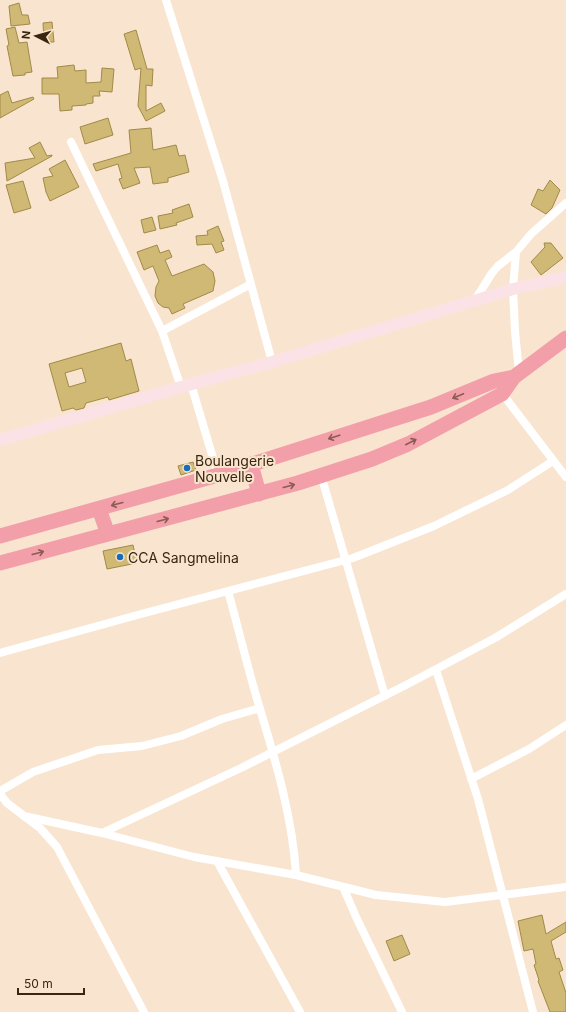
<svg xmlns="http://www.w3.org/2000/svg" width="566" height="1012" font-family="Inter,sans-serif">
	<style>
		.building { fill: #d0b875; stroke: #a18a47; fill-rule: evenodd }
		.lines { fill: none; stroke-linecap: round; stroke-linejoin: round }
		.street { stroke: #fff; stroke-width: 8 }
		.secondary { stroke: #fbe2e6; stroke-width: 12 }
		.highway { stroke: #f39faa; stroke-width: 15 }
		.oneway { stroke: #8c5c54 }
		.poi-dot { fill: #166dbb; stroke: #f9e5cf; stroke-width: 1.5 }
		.labels { text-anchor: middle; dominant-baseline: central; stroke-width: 4; stroke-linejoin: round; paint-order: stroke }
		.poi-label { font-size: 14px; fill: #38260e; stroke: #f9e5cf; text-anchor: start }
	</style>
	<rect width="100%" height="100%" fill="#f9e5cf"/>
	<!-- building -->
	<path class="building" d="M 19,3 L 22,15 L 28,15 L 30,24 L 11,26 L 9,6 Z
		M 52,22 L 54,42 L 44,42 L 43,23 Z
		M 15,27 L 19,43 L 27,42 L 32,72 L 25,73 L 25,75 L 13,76 L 7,46 L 9,45 L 6,29 Z
		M 136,30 L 147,69 L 153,69 L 152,86 L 146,85 L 146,111 L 161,103 L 165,111 L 146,121 L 138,106 L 141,68 L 135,70 L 124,34 Z
		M 74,65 L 75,71 L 86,70 L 86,83 L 101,82 L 102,68 L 114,69 L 112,92 L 99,91 L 100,96 L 93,96 L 93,103 L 86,104 L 86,105 L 72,106 L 72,110 L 60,111 L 59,94 L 42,94 L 42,78 L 58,78 L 57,67 Z
		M 8,91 L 12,103 L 33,97 L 34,99 L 0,118 L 0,95 Z
		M 108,118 L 113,135 L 85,144 L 80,127 Z
		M 151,128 L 153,150 L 176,145 L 179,156 L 185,155 L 189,172 L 168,178 L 168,182 L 153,184 L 150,167 L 134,168 L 140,183 L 123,189 L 119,179 L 122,178 L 118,164 L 96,171 L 93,164 L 131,153 L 129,130 Z
		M 40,142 L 47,156 L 52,155 L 52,156 L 7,181 L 5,163 L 35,158 L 29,148 Z
		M 65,160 L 79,187 L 50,201 L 46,192 L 43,178 L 53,176 L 49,169 Z
		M 550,180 L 560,190 L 552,208 L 546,214 L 531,205 L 538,189 L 543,191 Z
		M 23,181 L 31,208 L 14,213 L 6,185 Z
		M 189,204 L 193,217 L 176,223 L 177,225 L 160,229 L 158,216 L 173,213 L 172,210 Z
		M 152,217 L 156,230 L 144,233 L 141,220 Z
		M 218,226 L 224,241 L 221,242 L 224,250 L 216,253 L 212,244 L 197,245 L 196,236 L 208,235 L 207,231 Z
		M 544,243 L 551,243 L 563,258 L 541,275 L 531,262 L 545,247 Z
		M 157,245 L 160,253 L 169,250 L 172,257 L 165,260 L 172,276 L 204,264 L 213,272 L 215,281 L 213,291 L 183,304 L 185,308 L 172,314 L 169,308 L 163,307 L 158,303 L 155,296 L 156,287 L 159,281 L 153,266 L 144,270 L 137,252 Z
		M 121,343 L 126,361 L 131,359 L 139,391 L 109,400 L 108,397 L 86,403 L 84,408 L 76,410 L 73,408 L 62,411 L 49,364 ZM 82,368 L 86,382 L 69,387 L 65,373 Z
		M 193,462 L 196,470 L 181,475 L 178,466 Z
		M 133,545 L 137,563 L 107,569 L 103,551 Z
		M 542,915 L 546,934 L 566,922 L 566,932 L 551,941 L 556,959 L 559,958 L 563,970 L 559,972 L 566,993 L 566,1012 L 550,1012 L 538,981 L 539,980 L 534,965 L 536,964 L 533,949 L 524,951 L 518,921 Z
		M 402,935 L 410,954 L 394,961 L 386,941 Z"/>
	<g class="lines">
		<!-- street -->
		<path class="street" d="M 166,0 L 223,181 L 272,362
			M 71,142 L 162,331 L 181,387
			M 475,300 L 492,273 L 498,266 L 516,252
			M 162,331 L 251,284
			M 519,373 L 515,331 L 513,289 L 516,252 L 531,234 L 566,203
			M 191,384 L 218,475
			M 501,392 L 566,477
			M 321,475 L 385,696
			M 228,591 C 239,630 248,670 260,709 C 276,762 293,820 296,875
			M 0,653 L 141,614 L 353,558 L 434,526 L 508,490 L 553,461
			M 436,670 L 478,799 L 533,1012
			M 471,779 L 529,749 L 566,725
			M 0,791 L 33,772 L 98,750 L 142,746 L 181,736 L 222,719 L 260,708
			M 0,794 L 7,803 L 40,828 L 57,847 L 144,1012
			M 24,816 L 102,833 L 194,857 L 296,875 L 376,895 L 445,902 L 566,887
			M 102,833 L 241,768 L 406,685 L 495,638 L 566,594
			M 217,861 L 300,1012
			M 343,887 L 357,919 L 402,1012"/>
		<!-- secondary -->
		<path class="secondary" d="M 0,440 L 181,387 L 272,362 L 513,289 L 566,277"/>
		<!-- highway -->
		<path class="highway" d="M 251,464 L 259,494
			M 99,509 L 108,534
			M 0,536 L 218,475 L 431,407 L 494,381 L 514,377
			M 0,563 L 298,483 L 372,459 L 408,444 L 502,394 L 514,377 L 566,338"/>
	</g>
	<!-- one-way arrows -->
	<defs><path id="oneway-shaft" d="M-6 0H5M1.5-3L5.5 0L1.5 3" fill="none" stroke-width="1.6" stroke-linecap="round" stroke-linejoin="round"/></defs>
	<g class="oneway">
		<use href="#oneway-shaft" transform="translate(458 396) rotate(157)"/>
		<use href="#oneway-shaft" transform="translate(334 437) rotate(162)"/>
		<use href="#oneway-shaft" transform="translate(411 442) rotate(-27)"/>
		<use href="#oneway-shaft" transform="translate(289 486) rotate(-15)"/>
		<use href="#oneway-shaft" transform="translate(117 504) rotate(165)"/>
		<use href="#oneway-shaft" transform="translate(163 520) rotate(-15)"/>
		<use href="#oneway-shaft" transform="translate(38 553) rotate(-15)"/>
	</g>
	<!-- markers -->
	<g class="poi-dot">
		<circle cx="187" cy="468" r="4"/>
		<circle cx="120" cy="557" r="4"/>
	</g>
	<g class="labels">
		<!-- poi labels -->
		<g class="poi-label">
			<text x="195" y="460">Boulangerie<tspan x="195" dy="16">Nouvelle</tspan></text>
			<text x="128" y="557">CCA Sangmelina</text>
		</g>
	</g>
	<!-- north arrow -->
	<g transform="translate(36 36) rotate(276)" stroke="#f9e5cf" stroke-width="3" paint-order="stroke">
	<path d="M0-3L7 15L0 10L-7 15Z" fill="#38260e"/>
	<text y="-6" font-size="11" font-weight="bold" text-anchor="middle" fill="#38260e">N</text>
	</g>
	<!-- scale -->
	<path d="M18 988v6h66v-6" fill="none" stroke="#38260e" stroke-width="2"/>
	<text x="24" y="988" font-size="12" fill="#38260e" stroke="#f9e5cf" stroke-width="3" paint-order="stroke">50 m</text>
</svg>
